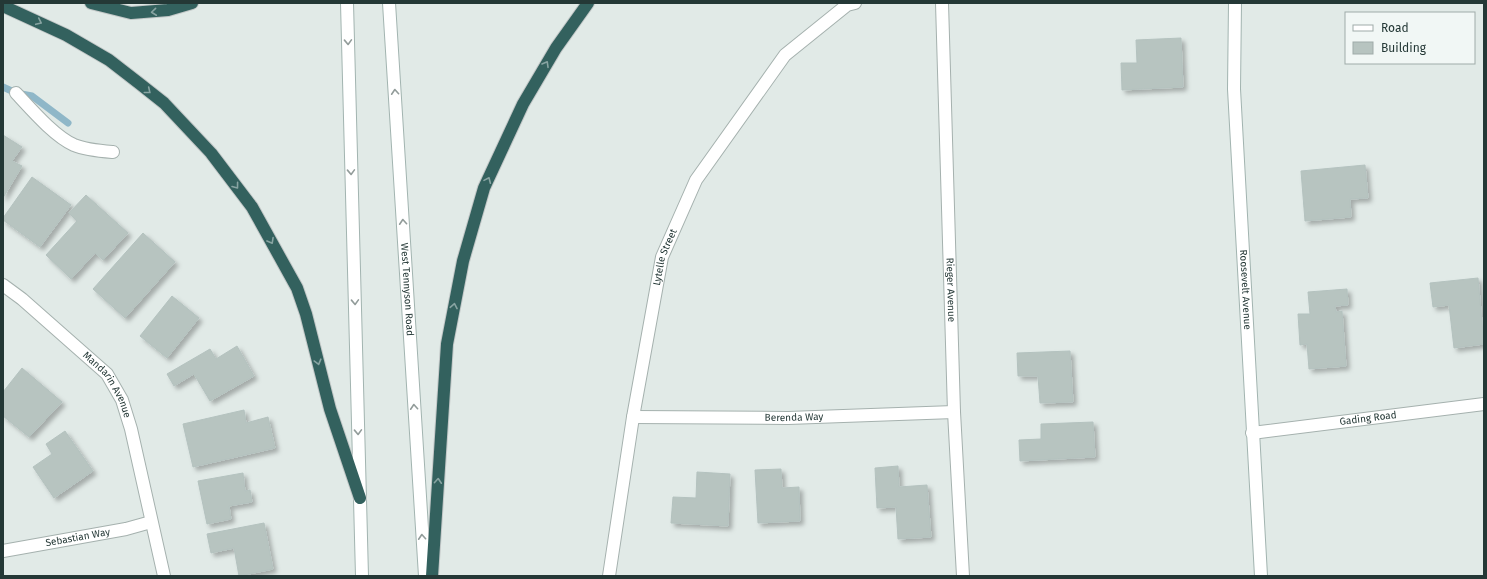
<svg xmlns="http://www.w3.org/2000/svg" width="1487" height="579" font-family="'Fira Sans',sans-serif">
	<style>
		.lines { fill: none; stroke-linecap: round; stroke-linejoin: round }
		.stream { stroke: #8fb7c8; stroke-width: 7 }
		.building { fill: #b7c4c0; stroke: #b4c2bf; filter: url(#shadow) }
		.lane-casing { stroke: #a5b1ae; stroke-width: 14 }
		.street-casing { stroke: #a5b1ae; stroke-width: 14 }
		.secondary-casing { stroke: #a2b4b0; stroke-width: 14 }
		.highway-casing { stroke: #c2c7c7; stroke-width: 14 }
		.lane { stroke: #fff; stroke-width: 12 }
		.street { stroke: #fff; stroke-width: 12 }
		.secondary { stroke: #fff; stroke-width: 12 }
		.highway { stroke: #33615e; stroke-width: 12 }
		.oneway { stroke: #88a4a2 }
		.oneway2 { stroke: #929c9a }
		.labels { text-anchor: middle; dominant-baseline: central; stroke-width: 3; stroke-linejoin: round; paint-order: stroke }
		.street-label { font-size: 10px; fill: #243836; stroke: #f1f7f5 }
	</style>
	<defs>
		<filter id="shadow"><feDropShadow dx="3.5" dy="3.5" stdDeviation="2" flood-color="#0004"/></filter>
	</defs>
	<rect width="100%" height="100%" fill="#e1eae7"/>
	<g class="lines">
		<!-- stream -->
		<path class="stream" d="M 3,87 L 16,93 L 32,96 L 68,123"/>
	</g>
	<!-- building -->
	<path class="building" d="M 1181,38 L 1183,87 L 1122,90 L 1121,63 L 1137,63 L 1136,40 Z
		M 3,135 L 22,147 L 12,161 L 22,166 L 3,198 Z
		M 1365,165 L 1368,198 L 1350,199 L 1351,217 L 1305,221 L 1301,171 Z
		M 32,177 L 71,205 L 40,247 L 3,220 L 3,218 Z
		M 86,195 L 128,233 L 103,260 L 95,253 L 71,279 L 46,255 L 77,221 L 69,213 Z
		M 143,233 L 175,262 L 125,318 L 93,289 Z
		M 1478,278 L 1484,344 L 1454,348 L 1449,305 L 1433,307 L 1430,283 Z
		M 1347,289 L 1348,305 L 1335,306 L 1336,312 L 1342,311 L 1346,366 L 1309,369 L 1307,344 L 1300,345 L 1298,314 L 1310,314 L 1308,292 Z
		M 172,296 L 199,318 L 167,358 L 140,336 Z
		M 237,346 L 254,376 L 210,401 L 194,374 L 174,386 L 167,374 L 210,349 L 216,359 Z
		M 1070,351 L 1073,402 L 1040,403 L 1038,376 L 1018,376 L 1017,353 Z
		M 22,368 L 62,402 L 29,437 L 3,416 L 3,392 Z
		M 244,410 L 246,423 L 268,417 L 275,448 L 193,467 L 183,424 Z
		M 1093,422 L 1095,457 L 1020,461 L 1019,440 L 1041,439 L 1041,424 Z
		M 65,431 L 93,471 L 54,498 L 33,467 L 52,454 L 46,444 Z
		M 898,466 L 899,487 L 927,485 L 931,537 L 898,539 L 896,507 L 877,508 L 875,468 Z
		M 781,469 L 782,488 L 799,487 L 800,521 L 758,523 L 755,470 Z
		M 697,472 L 730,474 L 728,526 L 671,523 L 673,497 L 696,498 Z
		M 243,473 L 245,491 L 250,490 L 252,502 L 229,506 L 231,519 L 207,524 L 198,481 Z
		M 264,523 L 273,569 L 239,576 L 234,548 L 211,553 L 207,534 Z"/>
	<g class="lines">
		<!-- lane casing -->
		<g class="lane-casing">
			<path id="lane" d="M 16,93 C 31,109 54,136 74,145 C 86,150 100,151 113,152"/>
		</g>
		<!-- street casing -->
		<g class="street-casing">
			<g id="street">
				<path id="s1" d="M 942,3 L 954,412 L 963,576"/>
				<path id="s2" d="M 3,285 L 22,299 L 107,374 L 122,400 L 131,429 L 164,576"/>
				<path id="s3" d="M 633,417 L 788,418 L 954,412"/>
				<path id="s4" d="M 1252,433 L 1484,404"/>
				<path id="s5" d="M 3,551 L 126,529 L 151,522"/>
				<path id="s6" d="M 609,576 L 633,417 L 662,257 L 696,180 L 785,55 L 847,5 L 855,3"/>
			</g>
		</g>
		<!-- secondary casing -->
		<g class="secondary-casing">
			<g id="secondary">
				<path d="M 347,3 L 362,576"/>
				<path id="s7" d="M 389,3 L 425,576"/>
				<path id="s8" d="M 1235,3 L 1234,89 L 1261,576"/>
			</g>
		</g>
		<!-- highway casing -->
		<g class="highway-casing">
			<path id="highway" d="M 91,3 L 131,13 L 168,10 L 192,3
				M 3,6 L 66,35 L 109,60 L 140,84 L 164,103 L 211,153 L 252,207 L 297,288 L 306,314 L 330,409 L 360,498
				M 432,576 L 447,344 L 463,261 L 484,188 L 523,104 L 556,48 L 588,3"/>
		</g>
		<!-- lane -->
		<use href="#lane" class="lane"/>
		<!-- street -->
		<use href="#street" class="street"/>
		<!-- secondary -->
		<use href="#secondary" class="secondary"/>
		<!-- highway -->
		<use href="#highway" class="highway"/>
	</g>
	<!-- one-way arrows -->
	<defs><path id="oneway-chevron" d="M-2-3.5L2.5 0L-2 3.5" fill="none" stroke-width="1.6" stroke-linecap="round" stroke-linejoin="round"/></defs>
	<g class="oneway">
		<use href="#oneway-chevron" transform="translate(154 12) rotate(174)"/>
		<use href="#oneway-chevron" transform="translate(39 22) rotate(25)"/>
		<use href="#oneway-chevron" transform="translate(546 64) rotate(-60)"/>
		<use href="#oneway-chevron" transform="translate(148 91) rotate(39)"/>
		<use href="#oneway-chevron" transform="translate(488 180) rotate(-66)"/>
		<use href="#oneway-chevron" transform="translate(236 186) rotate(53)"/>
		<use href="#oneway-chevron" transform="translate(271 241) rotate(61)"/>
		<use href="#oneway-chevron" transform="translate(454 306) rotate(-79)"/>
		<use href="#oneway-chevron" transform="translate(318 362) rotate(75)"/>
		<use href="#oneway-chevron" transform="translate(438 481) rotate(-86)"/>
	</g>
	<g class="oneway2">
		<use href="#oneway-chevron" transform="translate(348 42) rotate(88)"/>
		<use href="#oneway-chevron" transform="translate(395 92) rotate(-94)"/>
		<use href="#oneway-chevron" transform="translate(351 172) rotate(88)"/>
		<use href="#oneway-chevron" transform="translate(403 222) rotate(-94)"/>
		<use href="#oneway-chevron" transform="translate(355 302) rotate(88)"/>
		<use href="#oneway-chevron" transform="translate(414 407) rotate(-94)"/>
		<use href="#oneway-chevron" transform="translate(358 432) rotate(88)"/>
		<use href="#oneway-chevron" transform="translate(422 537) rotate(-94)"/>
	</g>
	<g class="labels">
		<!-- street labels -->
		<g class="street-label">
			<text stroke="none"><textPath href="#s6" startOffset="324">Lytelle Street</textPath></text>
			<text stroke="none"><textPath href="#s7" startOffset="287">West Tennyson Road</textPath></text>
			<text stroke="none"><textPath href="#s1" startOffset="287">Rieger Avenue</textPath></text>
			<text stroke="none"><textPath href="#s8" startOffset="287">Roosevelt Avenue</textPath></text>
			<text stroke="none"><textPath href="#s2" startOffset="146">Mandarin Avenue</textPath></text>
			<text stroke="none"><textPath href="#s3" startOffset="161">Berenda Way</textPath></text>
			<text stroke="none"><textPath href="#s4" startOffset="117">Gading Road</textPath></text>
			<text stroke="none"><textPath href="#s5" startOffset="76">Sebastian Way</textPath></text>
		</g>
	</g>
	<!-- border -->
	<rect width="1487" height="579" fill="none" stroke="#243836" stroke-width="8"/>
	<!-- legend -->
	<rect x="1345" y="12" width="130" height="52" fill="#f1f7f5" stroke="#9faba9"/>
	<rect x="1353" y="25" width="20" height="6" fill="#ffffff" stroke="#9faba9"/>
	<text x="1381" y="32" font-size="12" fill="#243836">Road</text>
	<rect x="1353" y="42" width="20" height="12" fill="#b7c4c0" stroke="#9faba9"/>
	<text x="1381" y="52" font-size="12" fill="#243836">Building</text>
</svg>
